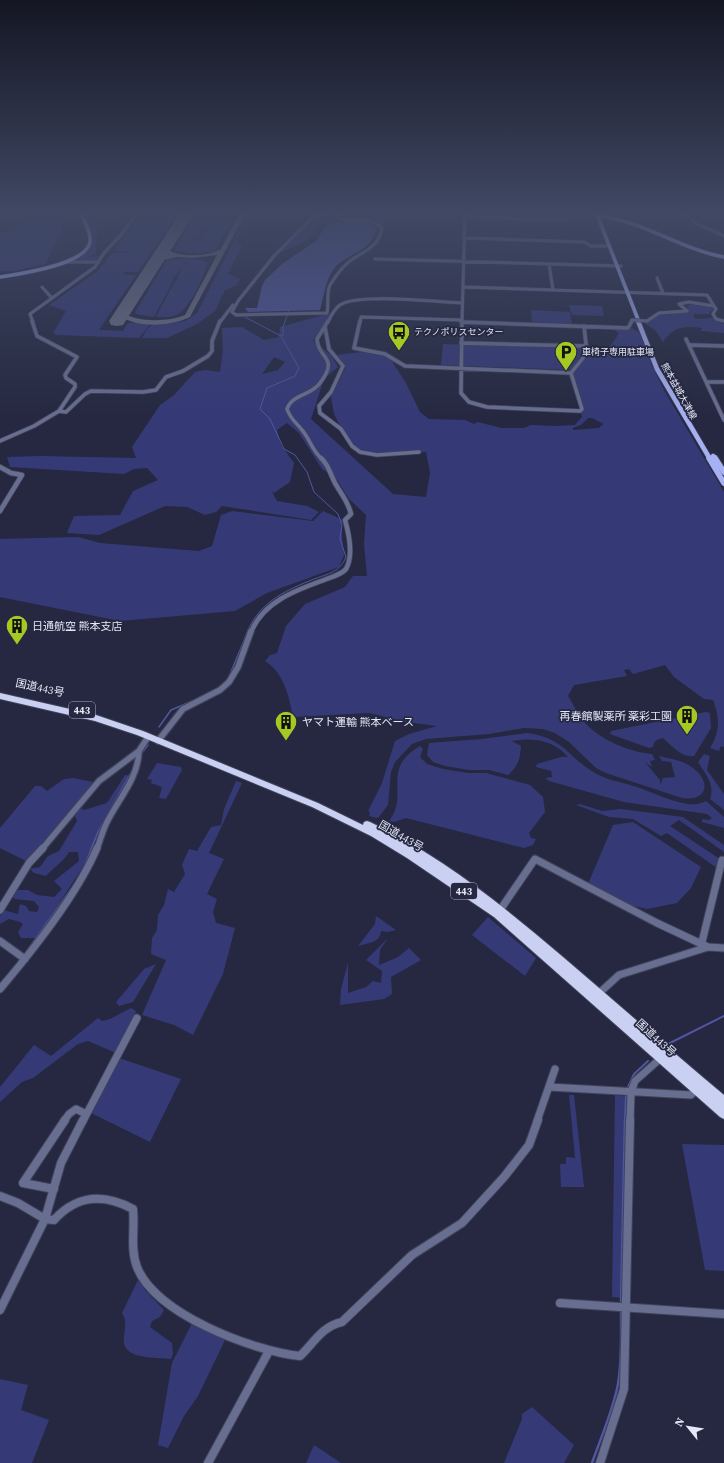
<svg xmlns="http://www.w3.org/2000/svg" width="724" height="1463" font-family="'Source Serif 4','Noto Sans JP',serif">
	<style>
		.green { fill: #353a77; fill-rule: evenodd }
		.water { fill: #5057a0 }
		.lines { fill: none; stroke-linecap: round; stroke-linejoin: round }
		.stream-far3 { stroke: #5057a0; stroke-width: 1 }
		.stream-far2 { stroke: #5057a0; stroke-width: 1.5 }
		.stream-far1 { stroke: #5057a0; stroke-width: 2 }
		.stream { stroke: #5057a0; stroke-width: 2.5 }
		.taxiway { fill: #6e7286; fill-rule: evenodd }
		.runway { fill: #6e7286; fill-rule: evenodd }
		.minor-far5-casing { stroke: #40435a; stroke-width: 4 }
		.minor-far4-casing { stroke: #40435a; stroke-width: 5 }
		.minor-far3-casing { stroke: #40435a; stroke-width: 6 }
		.minor-far2-casing { stroke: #40435a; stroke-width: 8 }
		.minor-far1-casing { stroke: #40435a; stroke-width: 9 }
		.minor-casing { stroke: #40435a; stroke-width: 10 }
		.major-far2-casing { stroke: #40435a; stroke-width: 4.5 }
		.major-far1-casing { stroke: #40435a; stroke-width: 6 }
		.major-casing { stroke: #40435a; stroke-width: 7 }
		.highway-casing { stroke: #40435a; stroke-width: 2 }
		.minor-far5 { stroke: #686e8f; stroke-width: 3 }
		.minor-far4 { stroke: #686e8f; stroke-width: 3.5 }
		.minor-far3 { stroke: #686e8f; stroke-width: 4.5 }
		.minor-far2 { stroke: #686e8f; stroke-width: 5.5 }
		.minor-far1 { stroke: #686e8f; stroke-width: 7 }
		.minor { stroke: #686e8f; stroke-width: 8 }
		.major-far2 { stroke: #a6b1f4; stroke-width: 3.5 }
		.major-far1 { stroke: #a6b1f4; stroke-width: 4.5 }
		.major { stroke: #a6b1f4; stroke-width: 5.5 }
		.highway { fill: #c9d0f1; fill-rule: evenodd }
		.minor-bridge-casing { stroke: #40435a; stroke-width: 4; stroke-linecap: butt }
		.minor-bridge { stroke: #686e8f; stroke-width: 3 }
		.labels { text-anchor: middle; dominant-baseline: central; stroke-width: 3.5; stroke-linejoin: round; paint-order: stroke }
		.far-poi-label { font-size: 9px; fill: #e3e7f7; stroke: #252840; text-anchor: start }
		.far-street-label { font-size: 9px; fill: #e3e7f7; stroke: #252840 }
		.shield { fill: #252840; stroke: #aaaec0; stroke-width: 1 }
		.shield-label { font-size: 10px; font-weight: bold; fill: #e3e7f7 }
		.poi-label { font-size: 11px; fill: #e3e7f7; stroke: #252840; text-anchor: start }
		.street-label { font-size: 11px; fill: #e3e7f7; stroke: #252840 }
	</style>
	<rect width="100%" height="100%" fill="#252840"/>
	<!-- green -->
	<path class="green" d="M 33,212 L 65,212 L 61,221 L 62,231 L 45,264 L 15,271 L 0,271 L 0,233 C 16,231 24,226 33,212 Z
		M 84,212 L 98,212 L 96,254 L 88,257 L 100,256 L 95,261 L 73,261 L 90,248 L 92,242 Z
		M 143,212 L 179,212 L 138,272 L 124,272 L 124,275 L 136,275 L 99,330 L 123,331 L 128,323 L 151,323 L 139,338 L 57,335 L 53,333 L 66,311 L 49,305 L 98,271 L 112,253 L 137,253 L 113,251 Z
		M 198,212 L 215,212 L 206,227 L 204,227 L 192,253 L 175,251 L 175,249 Z
		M 216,212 L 236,212 L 216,249 L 210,252 L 194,253 L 193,250 L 206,229 L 209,227 L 207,227 Z
		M 249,212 L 252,212 L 237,240 L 237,242 L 242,245 L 228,274 L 240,279 L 235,286 L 225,290 L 215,311 L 197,324 L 167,338 L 142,338 L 147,329 L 153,324 L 185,321 L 197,313 Z
		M 329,212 L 337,220 L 319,225 C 313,242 293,247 277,253 L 314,218 Z
		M 365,212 L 386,212 L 388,214 L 386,223 L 383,226 L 379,223 L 362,218 Z
		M 175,259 L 189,259 L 172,280 L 173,281 L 154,317 L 136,314 L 135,312 L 167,260 Z
		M 190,259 L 203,260 L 208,263 C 203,277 192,304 180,313 C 173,318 164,317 156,317 L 175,281 L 178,279 L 177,278 L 184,265 L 189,264 L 186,263 Z
		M 691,304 L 714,308 L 709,314 L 693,314 L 695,319 L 714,318 L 724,324 L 724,333 L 701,331 L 702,328 C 682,326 675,326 663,342 L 656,331 L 646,324 L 646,321 L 650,321 L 654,316 L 688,312 L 687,306 Z
		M 569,305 L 602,306 L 604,316 L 572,315 Z
		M 531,310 L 570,312 L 572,324 L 532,322 Z
		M 327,314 L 332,314 C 325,324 318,331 313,341 L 331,355 L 338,367 L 324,379 L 311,419 L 393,494 L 426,497 L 430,473 L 426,452 L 361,455 L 350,447 L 334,414 L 331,397 L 345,369 L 337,355 L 362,352 L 389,357 L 406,383 L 420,412 L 429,419 L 465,420 L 474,424 L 478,422 L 501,428 L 524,428 L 531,425 L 555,426 L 575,425 L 582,417 L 569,376 L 589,349 C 610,346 607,353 619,333 L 611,328 L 631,328 L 639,332 L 653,368 L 664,390 L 724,492 L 724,747 L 721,746 L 719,751 L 710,748 C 720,732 720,718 713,700 L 704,699 L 674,677 L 665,665 L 633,674 L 629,669 L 624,670 L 627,676 L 574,685 L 568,696 C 574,705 579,717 587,725 C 603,741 630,752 652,754 L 655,760 L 650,761 L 652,767 L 645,762 L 660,780 L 660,785 L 663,778 L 675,777 L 671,762 L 662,761 L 659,756 C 671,759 683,760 693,768 C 712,782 707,802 682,798 L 606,773 L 596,768 L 569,742 L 555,733 L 543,729 L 524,728 L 489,734 L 426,739 L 412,744 L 395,762 L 391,772 L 388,805 L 379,817 L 377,818 L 369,816 L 370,812 L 368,811 L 382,783 L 395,741 L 409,734 L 437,726 L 406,722 L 369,713 L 293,717 C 289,696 284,673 265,661 L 270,655 L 277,653 L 286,626 L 305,604 L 345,587 L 353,576 L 367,576 L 364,544 L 366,515 L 349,499 L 336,478 L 322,469 L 299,433 L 287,423 L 277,430 L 281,445 L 294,463 L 290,482 L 274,493 L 271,490 L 277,501 L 307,506 L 319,512 L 311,520 L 222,506 L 216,512 L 205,515 L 187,507 L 165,506 L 99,535 L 67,533 L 74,516 L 120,515 L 133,491 L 158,480 L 147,468 L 134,469 L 124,474 L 10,467 L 7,457 L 40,456 L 136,458 L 132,447 L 160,405 L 174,395 L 195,372 L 205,370 L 220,372 L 223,350 L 222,328 L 242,327 L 264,340 L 279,337 L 280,327 ZM 274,357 L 285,362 L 278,370 L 262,374 ZM 588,418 L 592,418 L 601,423 L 602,422 L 603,426 L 600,425 L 601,427 L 598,428 L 573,430 L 573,428 L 581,425 Z
		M 443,344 L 584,347 L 583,353 L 572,370 L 441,365 Z
		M 232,511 L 313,521 L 323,511 L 343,520 L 341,525 L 344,555 L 339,567 L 267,593 L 235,611 L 120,621 L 0,597 L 0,539 L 78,537 L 100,543 L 199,551 L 212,546 L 221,515 Z
		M 706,712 L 710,713 L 711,728 L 694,756 C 682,758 672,746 663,738 C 657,739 654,741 653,747 L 649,748 L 610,734 L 611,731 Z
		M 527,733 C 565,738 567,757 595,773 C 605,779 615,781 627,784 C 647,789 667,801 688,804 C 695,805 700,804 706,801 L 724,817 L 724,828 L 702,822 L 702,819 L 709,820 L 712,818 L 707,814 L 624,802 L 549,781 L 545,778 L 552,777 L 551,771 L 536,767 L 537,764 L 561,757 L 568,757 C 554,740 533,737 512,741 L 521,746 C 520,760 518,766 508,775 L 489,770 L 469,770 L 445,766 L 433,762 L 427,755 L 429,743 L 482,739 Z
		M 420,746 L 423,749 L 420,757 L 427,764 L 443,769 L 468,773 L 486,773 L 530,785 L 543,797 L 545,812 L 529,833 L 531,838 L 536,839 L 533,845 L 524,848 L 406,818 L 394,822 L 389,821 C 410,794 380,769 420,746 Z
		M 704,754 L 710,756 L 707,770 L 724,794 L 724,810 L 710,799 C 715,784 706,775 698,762 Z
		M 157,763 L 181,767 L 182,770 L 166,799 L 159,798 L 162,787 L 151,783 L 152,780 L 147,779 Z
		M 125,775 L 132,776 L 102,826 L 91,855 L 36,938 L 21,938 L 18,932 L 23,924 L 20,922 L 9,919 L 0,924 L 0,916 L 4,910 L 18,914 L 20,904 L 26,906 L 29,911 L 37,912 L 39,907 L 34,901 L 15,899 L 12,896 L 18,890 L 28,890 L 37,895 L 54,897 L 62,889 L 54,881 L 79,861 L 78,852 L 69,852 C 64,861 53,868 46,876 L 34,873 L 30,869 L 40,867 L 48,856 L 59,851 L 77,821 L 75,816 L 80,808 L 84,810 L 107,803 Z
		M 73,778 L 93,782 L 77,805 L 26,861 L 0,848 L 0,828 L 35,786 L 41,786 L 47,791 L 64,779 Z
		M 236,781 L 242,783 L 209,853 L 224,859 L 207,894 L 217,899 L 213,912 L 216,923 L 235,928 L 223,974 L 193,1035 L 174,1025 L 142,1015 L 166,960 L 151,954 L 152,938 L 157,930 L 158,915 L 164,905 L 168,889 L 174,892 L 185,874 L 182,865 L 189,849 L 197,851 L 211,827 L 221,825 L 224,809 Z
		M 580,804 L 602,811 L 621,809 L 683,817 L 724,845 L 724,852 L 679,820 L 670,826 L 720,859 L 717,868 L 667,833 L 661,836 L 633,819 L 609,817 L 576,805 Z
		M 633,822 L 701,867 L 691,888 L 677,903 L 647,909 L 630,905 L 588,884 L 613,825 Z
		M 376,916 L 396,930 L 388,932 L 381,931 C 380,943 368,943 358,946 L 375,924 Z
		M 488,917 L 536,958 L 525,976 L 472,935 Z
		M 388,938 L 380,950 L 379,965 L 398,957 L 409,948 L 421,960 L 391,977 L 392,994 L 384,999 L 340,1005 L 341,989 L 348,963 L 348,993 L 366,987 L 373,981 L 381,983 L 382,971 L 366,960 Z
		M 156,964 L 133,1002 L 119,1006 L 116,1002 L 144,969 Z
		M 131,1008 L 136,1011 L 133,1021 L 116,1053 L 88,1041 L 78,1044 L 33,1078 L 22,1082 L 0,1102 L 0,1087 L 34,1045 L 51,1056 L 98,1018 L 102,1021 L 110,1019 Z
		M 119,1058 L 181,1079 L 150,1142 L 89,1112 Z
		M 569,1095 L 574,1095 L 584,1187 L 561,1187 L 560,1164 L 566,1164 L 566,1157 L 575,1158 Z
		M 615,1095 L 628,1097 L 624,1298 L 612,1297 Z
		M 682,1144 L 724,1145 L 724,1271 L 705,1270 Z
		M 138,1280 L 146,1291 L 164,1310 L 160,1317 L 152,1321 L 150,1327 L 172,1343 L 173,1353 L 171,1359 C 156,1357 120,1360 124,1337 C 125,1327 127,1321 122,1313 Z
		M 192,1323 L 225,1340 L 198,1396 L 184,1416 L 168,1448 L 158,1445 L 172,1363 Z
		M 0,1379 L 28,1385 L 21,1410 L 49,1420 L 32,1463 L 0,1463 Z
		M 532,1407 L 574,1445 L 564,1463 L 504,1463 L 522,1419 L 522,1414 Z
		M 314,1445 L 341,1463 L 306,1463 Z"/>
	<!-- water -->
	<path class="water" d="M 336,222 C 349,225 367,217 376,229 C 370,253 352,251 336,266 C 326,277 324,296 320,310 L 248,312 L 245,308 L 257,308 L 262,286 L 265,280 L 282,264 L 317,240 L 326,225 Z"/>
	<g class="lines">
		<!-- stream-far3 -->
		<path class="stream-far3" d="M 245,317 L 281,336 L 299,368 L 295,376 L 267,388 L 260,409 L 270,419 L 284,449 L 295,455 L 307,472 L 314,492 L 338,514 L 342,525 L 340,539 L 346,557 C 339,574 325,574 309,581 C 282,592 259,604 247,632
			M 281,336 L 283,335 L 283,327 L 289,310"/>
		<!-- stream-far2 -->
		<path class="stream-far2" d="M 228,679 L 248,631
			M 159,727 L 171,710 L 197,699
			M 142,753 L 148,745
			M 91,849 L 98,832 L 134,767"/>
		<!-- stream-far1 -->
		<path class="stream-far1" d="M 85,865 L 92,848
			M 27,951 L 71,889
			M 668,1044 L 724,1016
			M 627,1089 L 634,1074 L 648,1061
			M 625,1121 L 626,1094"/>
		<!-- stream -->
		<path class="stream" d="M 621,1304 L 625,1120
			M 592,1463 C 601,1437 613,1411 618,1384 C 622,1360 621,1335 621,1310"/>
		<!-- taxiway -->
		<path class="taxiway" d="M 240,212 L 246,212 L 190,317 C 171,326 137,329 119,315 L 118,314 L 121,312 C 125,313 128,316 132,317 C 148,322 170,321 185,315 L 217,255 L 192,258 L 176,257 L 156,262 L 153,260 L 169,255 L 161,249 L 164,247 C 168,249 171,252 175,253 C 189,257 208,256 221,249 Z"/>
		<!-- runway -->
		<path class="runway" d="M 181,212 L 195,212 L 123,325 L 117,326 L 111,325 L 109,321 Z"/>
		<!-- minor-far5 casing -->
		<g class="minor-far5-casing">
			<path id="minor-far5" d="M 318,212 L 274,256 L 238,301 L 232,312 L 236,315 L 327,313 C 329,304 326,294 330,285 C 335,277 342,267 350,261 C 364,251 380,247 382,227 L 369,221 L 343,220 L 333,212
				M 684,212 L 695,223 L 724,236
				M 314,217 L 325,212
				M 465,217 L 566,220
				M 465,238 L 584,242 L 591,246 L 608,246
				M 375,259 L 621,266
				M 65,262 L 98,262
				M 549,264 L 553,290
				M 657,278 L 663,293
				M 42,287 L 51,297
				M 464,287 L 707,295 L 716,309 L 713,314 L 716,319 L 724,321
				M 687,311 L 679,304 L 689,302 L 714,306
				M 647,321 L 659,313 L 687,311
				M 33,322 L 30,314 L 95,267 L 104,253 L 122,234 L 137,212
				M 220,322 L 233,305
				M 328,322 C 331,316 334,309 340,305 C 358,293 438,302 462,303
				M 360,322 L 361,317 L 461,320
				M 462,322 L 465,212
				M 631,322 L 632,320"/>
		</g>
		<!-- minor-far4 casing -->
		<g class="minor-far4-casing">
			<path id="minor-far4" d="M 360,321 L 354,348 L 385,354 L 405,366 L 571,373 L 587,353 L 584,326
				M 462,321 L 461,393 L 469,402 L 487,407 L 580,411 L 582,409 L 571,373
				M 461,322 L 628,328 L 632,321
				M 325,327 L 329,349 L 343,366 L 331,392 L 319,406 L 320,413 L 341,429 L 352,446 L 360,452 L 377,455 L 419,452
				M 686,339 L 724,420
				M 461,343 L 586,346
				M 690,345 L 724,346
				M 707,382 L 724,382
				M 59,411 L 66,412 L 85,394 L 91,391 L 143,392 L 156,390 L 166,377 L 183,371 L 208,356 L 212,351 L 212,341 L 220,321
				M 0,441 L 34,426 L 59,411 L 75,387 L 75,384 L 66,378 L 65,375 L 77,357 L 37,336 L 32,321
				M 322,459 C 312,451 310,439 302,430 C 295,421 291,420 287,409 C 292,394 311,396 320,383 C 340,356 318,360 317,339 L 328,321"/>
		</g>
		<!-- minor-far3 casing -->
		<g class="minor-far3-casing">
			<path id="minor-far3" d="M 0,467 L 11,473 L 22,475 L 0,511
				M 251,632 C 263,602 296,590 324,580 C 331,577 341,575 346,569 C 354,555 349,534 345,520 L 351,514 C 348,501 341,494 335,483 C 330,474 329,465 321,458"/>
		</g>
		<!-- minor-far2 casing -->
		<g class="minor-far2-casing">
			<path id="minor-far2" d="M 158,741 L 183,709 L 220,690 L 229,682 L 238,667 L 251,631
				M 42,849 L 99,781 L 139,751 L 148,737
				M 97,849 C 100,840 103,830 107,822 C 119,798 138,779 139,751"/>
		</g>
		<!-- minor-far1 casing -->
		<g class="minor-far1-casing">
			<path id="minor-far1" d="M 0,910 L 29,863 L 43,848
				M 498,913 L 535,859 L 657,923 L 708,947
				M 0,941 L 25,959
				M 702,942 L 722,860
				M 0,989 C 34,949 77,895 97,848
				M 597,995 L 619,975 L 708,947 L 724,948
				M 549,1087 L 691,1095 L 696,1090
				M 64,1121 L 69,1114 L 76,1109 L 86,1114
				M 83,1121 L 137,1018
				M 537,1121 L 555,1069
				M 630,1121 L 631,1092 L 635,1081 L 661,1058"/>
		</g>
		<!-- minor casing -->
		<g class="minor-casing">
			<path id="minor" d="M 54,1189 L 23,1183 L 65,1120
				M 0,1196 L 18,1203 L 45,1219 L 54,1220 C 77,1195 103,1193 133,1209 C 135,1228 130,1249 137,1267 C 155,1314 253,1351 300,1356 C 314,1343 321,1327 342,1322 L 412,1255 L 462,1223 L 504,1177 L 529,1145 L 538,1120
				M 560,1303 L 724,1314
				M 0,1310 L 45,1219 L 61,1163 L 83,1120
				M 208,1463 L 269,1351
				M 600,1463 L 624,1389 L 630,1120"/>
		</g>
		<!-- major-far2 casing -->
		<g class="major-far2-casing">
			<path id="major-far2" d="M 596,212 L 639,322
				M 597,216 C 643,220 679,249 724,257
				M 0,277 C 19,274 86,265 90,242 C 92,233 83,221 81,212"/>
		</g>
		<!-- major-far1 casing -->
		<g class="major-far1-casing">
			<path id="major-far1" d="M 638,321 L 657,369 L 710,459
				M 713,456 L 715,459"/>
		</g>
		<!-- major casing -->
		<g class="major-casing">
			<path id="major" d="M 709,458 L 724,483
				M 715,458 L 724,472"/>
		</g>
		<!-- highway casing -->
		<g class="highway-casing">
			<path id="highway" d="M 0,693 L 96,715 L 143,731 L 318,803 L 363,825 L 364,822 L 367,821 L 370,822 C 442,856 503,906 563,957 C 617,1003 670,1050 724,1095 L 724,1119 L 720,1117 L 494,917 L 407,858 L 371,836 L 312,807 L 137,735 L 95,721 L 0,699 Z"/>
		</g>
		<!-- minor-far5 -->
		<use href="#minor-far5" class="minor-far5"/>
		<!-- minor-far4 -->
		<use href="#minor-far4" class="minor-far4"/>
		<!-- minor-far3 -->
		<use href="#minor-far3" class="minor-far3"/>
		<!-- minor-far2 -->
		<use href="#minor-far2" class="minor-far2"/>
		<!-- minor-far1 -->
		<use href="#minor-far1" class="minor-far1"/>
		<!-- minor -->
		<use href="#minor" class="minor"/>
		<!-- major-far2 -->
		<use href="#major-far2" class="major-far2"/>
		<!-- major-far1 -->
		<use href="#major-far1" class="major-far1"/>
		<!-- major -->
		<use href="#major" class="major"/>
		<!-- highway -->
		<use href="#highway" class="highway"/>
		<!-- minor-bridge casing -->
		<g class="minor-bridge-casing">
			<path id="minor-bridge" d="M 632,320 L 647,321"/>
		</g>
		<!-- minor-bridge -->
		<use href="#minor-bridge" class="minor-bridge"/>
	</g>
	<!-- sky -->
	<linearGradient id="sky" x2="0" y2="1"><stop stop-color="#141623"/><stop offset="0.51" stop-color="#404864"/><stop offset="1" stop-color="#404864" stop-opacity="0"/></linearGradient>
	<rect width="724" height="417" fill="url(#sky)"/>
	<!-- icons -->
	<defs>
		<g id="bus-pin" transform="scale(1.15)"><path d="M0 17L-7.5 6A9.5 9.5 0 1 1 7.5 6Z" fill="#a5c823" stroke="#252840"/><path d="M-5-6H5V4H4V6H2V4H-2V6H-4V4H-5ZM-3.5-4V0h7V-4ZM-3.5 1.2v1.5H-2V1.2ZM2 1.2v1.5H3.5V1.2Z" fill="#111"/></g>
		<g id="parking-pin" transform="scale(1.15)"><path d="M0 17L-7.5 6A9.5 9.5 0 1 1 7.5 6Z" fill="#a5c823" stroke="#252840"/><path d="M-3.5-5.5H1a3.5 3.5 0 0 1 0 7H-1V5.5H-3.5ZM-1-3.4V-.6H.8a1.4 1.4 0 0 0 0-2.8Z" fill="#111"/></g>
		<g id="building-pin" transform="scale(1.15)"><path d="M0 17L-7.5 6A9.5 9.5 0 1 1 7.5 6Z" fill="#a5c823" stroke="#252840"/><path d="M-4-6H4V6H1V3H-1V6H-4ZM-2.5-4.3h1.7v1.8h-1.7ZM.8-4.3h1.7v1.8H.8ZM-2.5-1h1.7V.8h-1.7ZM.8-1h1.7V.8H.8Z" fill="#111"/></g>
	</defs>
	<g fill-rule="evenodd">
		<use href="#bus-pin" x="399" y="332"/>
		<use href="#parking-pin" x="566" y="352"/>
		<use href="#building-pin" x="17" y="626"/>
		<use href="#building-pin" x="687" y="716"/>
		<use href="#building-pin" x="286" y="722"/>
	</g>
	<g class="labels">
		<!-- far-poi labels -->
		<g class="far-poi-label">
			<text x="414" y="332">テクノポリスセンター</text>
			<text x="582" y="352">車椅子専用駐車場</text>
		</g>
		<!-- far-street labels -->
		<g class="far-street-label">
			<text transform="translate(679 391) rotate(61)">熊本益城大津線</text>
		</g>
		<!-- shield labels -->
		<g class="shield">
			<rect x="69" y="702" width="26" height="16" rx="3"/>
			<rect x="451" y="883" width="26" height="16" rx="3"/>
		</g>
		<g class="shield-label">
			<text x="82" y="710">443</text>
			<text x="464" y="891">443</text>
		</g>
		<!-- poi labels -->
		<g class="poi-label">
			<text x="32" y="626">日通航空 熊本支店</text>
			<text x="672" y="716" text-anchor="end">再春館製薬所 薬彩工園</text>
			<text x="302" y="722">ヤマト運輸 熊本ベース</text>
		</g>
		<!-- street labels -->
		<g class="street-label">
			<text transform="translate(40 688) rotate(12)">国道443号</text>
			<text transform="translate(401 836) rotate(30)">国道443号</text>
			<text transform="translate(656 1038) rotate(42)">国道443号</text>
		</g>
	</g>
	<!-- north arrow -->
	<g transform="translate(688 1427) rotate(300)" stroke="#252840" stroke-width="3" paint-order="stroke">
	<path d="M0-3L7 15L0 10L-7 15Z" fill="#e3e7f7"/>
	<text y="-6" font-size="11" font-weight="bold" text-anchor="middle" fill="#e3e7f7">N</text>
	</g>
</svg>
